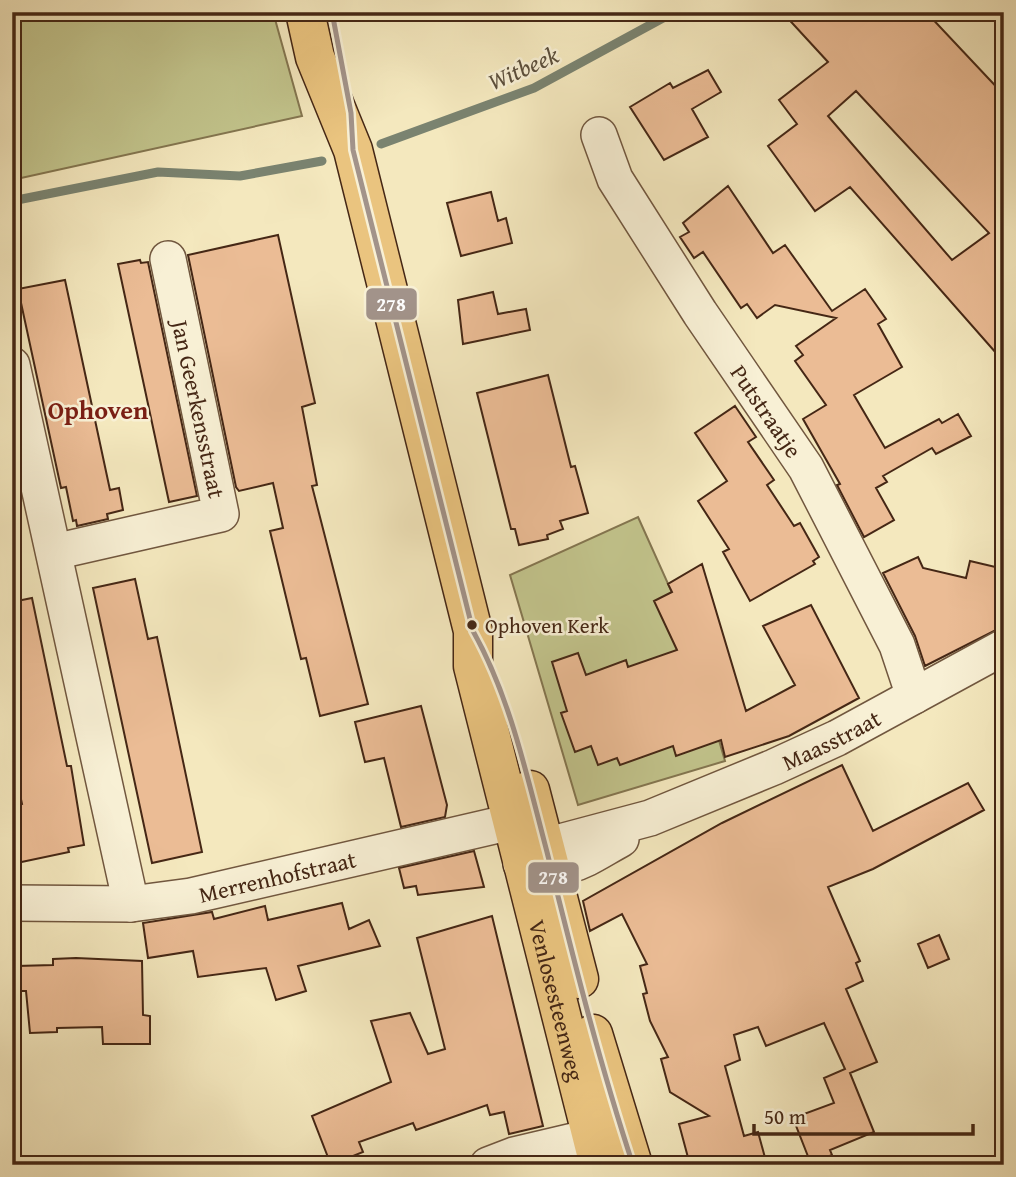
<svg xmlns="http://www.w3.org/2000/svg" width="1016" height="1177" font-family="'Gentium Book Plus',serif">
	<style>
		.green { fill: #c2c48c; stroke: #847650; stroke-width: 2 }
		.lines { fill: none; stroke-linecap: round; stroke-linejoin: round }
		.stream { stroke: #7a8370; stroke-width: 9 }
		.building { fill: #ebbc95; stroke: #452715; stroke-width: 2; fill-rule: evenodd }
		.street-casing { stroke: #71573f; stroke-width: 38 }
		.primary-casing { stroke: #452715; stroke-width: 41 }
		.street { stroke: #f8f0d5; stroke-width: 35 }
		.primary { stroke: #eac47f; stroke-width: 38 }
		.bus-1-casing { stroke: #f8f0d5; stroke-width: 10 }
		.bus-1 { stroke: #a2938a; stroke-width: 5 }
		.bus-dot { fill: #452715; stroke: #f8f0d5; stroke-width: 2.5 }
		.labels { text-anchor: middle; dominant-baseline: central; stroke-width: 5; stroke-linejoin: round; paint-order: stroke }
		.bus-label { font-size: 21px; fill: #452715; stroke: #f8f0d5; text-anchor: start }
		.street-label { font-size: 23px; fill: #452715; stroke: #f8f0d5 }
		.water-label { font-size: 24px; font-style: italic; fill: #5b4e3b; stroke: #f8f0d5 }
		.quarter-label { font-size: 26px; font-weight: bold; fill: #7a1f14; stroke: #f8f0d5 }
		.line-badge { stroke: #f8f0d5; stroke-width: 2.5 }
		.badge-label { font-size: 19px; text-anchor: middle; font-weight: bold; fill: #fff }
	</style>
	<rect width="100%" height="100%" fill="#f4e8be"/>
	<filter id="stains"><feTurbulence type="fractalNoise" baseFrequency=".00286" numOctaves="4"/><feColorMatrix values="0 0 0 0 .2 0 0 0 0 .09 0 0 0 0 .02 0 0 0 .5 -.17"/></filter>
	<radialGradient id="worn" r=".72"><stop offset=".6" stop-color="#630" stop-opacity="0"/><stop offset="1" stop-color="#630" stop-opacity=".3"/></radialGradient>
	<!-- green -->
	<path class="green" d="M 12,12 L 273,12 L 302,116 L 12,180 Z
		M 638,517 L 683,617 L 725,761 L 578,805 L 510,575 Z"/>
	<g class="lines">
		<!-- stream -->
		<path class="stream" d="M 381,144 L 534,88 L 674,12
			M 12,201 L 158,172 L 240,176 L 322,161"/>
	</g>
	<!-- building -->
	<path class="building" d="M 782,12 L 926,12 L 1004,95 L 1004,362 L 850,187 L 815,211 L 768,146 L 797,124 L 779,100 L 828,62 ZM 856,91 L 989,233 L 952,260 L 828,116 Z
		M 708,70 L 721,92 L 692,109 L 708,137 L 664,160 L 630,107 L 670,83 L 673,88 Z
		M 728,186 L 773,253 L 785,245 L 832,311 L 865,289 L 886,319 L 878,324 L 902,367 L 854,395 L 885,448 L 939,419 L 942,423 L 958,414 L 971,436 L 936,454 L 932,448 L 883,476 L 887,482 L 876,488 L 894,520 L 864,537 L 837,485 L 840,484 L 803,419 L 826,405 L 795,361 L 803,355 L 796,346 L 836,318 L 775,305 L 757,318 L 747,304 L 741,308 L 703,252 L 694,258 L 680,237 L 689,232 L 683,223 Z
		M 491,192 L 498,221 L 506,218 L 512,243 L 461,256 L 447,203 Z
		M 278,235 L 315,403 L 302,407 L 317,485 L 312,486 L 368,704 L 320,716 L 306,658 L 301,659 L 270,531 L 283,528 L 273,483 L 239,491 L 236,487 L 188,255 Z
		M 140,260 L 141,263 L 148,262 L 197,496 L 169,502 L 118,264 Z
		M 65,280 L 110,490 L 119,488 L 123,510 L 107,514 L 108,519 L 77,526 L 76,520 L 73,521 L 66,487 L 61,488 L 18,289 Z
		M 493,292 L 498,314 L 526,309 L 530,330 L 463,344 L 458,300 Z
		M 548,375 L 571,467 L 575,466 L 588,513 L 560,521 L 563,529 L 547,535 L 548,539 L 519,545 L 515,529 L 511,529 L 477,393 Z
		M 735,406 L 756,437 L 748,442 L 774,480 L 767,485 L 794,526 L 800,523 L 819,557 L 813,561 L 815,564 L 750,601 L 723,552 L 729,549 L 698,501 L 727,481 L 695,433 Z
		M 918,557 L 923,568 L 966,578 L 970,561 L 1004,569 L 1004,626 L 925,666 L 915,636 L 883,573 Z
		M 702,564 L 746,711 L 795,685 L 763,626 L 811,605 L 859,698 L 789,736 L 725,757 L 721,740 L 676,756 L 673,746 L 620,765 L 617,758 L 598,765 L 591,746 L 575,752 L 561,713 L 567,711 L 552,662 L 578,653 L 586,675 L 626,660 L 628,667 L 677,650 L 654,601 L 672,592 L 668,584 Z
		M 135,579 L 148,639 L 157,637 L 202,852 L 152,863 L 93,588 Z
		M 32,598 L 67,766 L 71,766 L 84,845 L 68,848 L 69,852 L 12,864 L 12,806 L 22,804 L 12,756 L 12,602 Z
		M 421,706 L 447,805 L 445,817 L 401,827 L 384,758 L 365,762 L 355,722 Z
		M 842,765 L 873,831 L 968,783 L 984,810 L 873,869 L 828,887 L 860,961 L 856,963 L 863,981 L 846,989 L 877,1062 L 850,1073 L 874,1132 L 830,1150 L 832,1155 L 811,1164 L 793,1118 L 834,1103 L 824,1078 L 845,1069 L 824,1023 L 766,1046 L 758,1027 L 734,1035 L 740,1060 L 725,1066 L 744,1136 L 758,1132 L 767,1165 L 690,1165 L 679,1124 L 709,1116 L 670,1092 L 661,1059 L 668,1057 L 650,1021 L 643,994 L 647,993 L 640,966 L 647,964 L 622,914 L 590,931 L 583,901 L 722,823 Z
		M 474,851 L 484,887 L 418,895 L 416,886 L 404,888 L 399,868 Z
		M 342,903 L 349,929 L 369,920 L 380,946 L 298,966 L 306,991 L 276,1000 L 266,968 L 198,977 L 193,951 L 148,958 L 143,923 L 212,912 L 214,919 L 265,906 L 268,920 Z
		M 492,916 L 543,1126 L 509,1134 L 504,1112 L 490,1115 L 487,1105 L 416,1130 L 413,1123 L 359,1142 L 363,1152 L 331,1165 L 312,1116 L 391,1082 L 371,1021 L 410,1013 L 428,1054 L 445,1049 L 417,938 Z
		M 939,935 L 949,959 L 928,968 L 918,944 Z
		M 76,958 L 142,961 L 143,1015 L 150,1016 L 150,1044 L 103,1044 L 102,1027 L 57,1028 L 57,1032 L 30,1033 L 26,991 L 19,991 L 17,966 L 53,965 L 53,959 Z"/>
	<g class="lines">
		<!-- street casing -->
		<g class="street-casing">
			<g id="street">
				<path id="s1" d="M 599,135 L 615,179 L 700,313 L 806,468 L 897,645 L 914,696"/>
				<path d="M 12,365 L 131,904"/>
				<path d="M 54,552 L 221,514 L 168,259"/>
				<path id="s2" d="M 521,864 L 545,846 L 650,818 L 774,767 L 837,738 L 1004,647"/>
				<path d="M 524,864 C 570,874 583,860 621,839"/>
				<path id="s3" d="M 12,903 L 131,904 L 191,896 L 537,816"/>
				<path d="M 488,1165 L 514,1155 L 620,1130"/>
			</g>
		</g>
		<!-- primary casing -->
		<g class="primary-casing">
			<g id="primary">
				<path id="s4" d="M 305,12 L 315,57 L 353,150 L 473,631 L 473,666 L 599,1165"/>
				<path d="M 530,790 L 579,979"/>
				<path d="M 593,1034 L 633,1165"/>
			</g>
		</g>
		<!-- street -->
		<use href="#street" class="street"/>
		<!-- primary -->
		<use href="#primary" class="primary"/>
		<!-- bus-1 casing -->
		<g class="bus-1-casing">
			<path id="bus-1" d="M 332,12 L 351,113 L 353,150 L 473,631 C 511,699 527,777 547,852 C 573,957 599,1062 633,1165"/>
		</g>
		<!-- bus-1 -->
		<use href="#bus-1" class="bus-1"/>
	</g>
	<!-- markers -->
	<circle class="bus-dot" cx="472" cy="625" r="6"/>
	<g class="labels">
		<!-- bus labels -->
		<g class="bus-label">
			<text x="485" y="625">Ophoven Kerk</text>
		</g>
		<!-- street labels -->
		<g class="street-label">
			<text transform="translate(199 409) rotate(78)">Jan Geerkensstraat</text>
			<text stroke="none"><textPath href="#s1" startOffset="324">Putstraatje</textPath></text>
			<text stroke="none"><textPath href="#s2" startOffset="336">Maasstraat</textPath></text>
			<text stroke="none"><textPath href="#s3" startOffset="268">Merrenhofstraat</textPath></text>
			<text stroke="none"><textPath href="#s4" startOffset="1022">Venlosesteenweg</textPath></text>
		</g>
		<!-- water labels -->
		<g class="water-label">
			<text transform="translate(523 68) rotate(-24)">Witbeek</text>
		</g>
		<!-- quarter labels -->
		<g class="quarter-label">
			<text x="98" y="409">Ophoven</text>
		</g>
	</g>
	<g class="line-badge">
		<rect x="365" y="287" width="53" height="34" rx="7" fill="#a2938a"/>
		<rect x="527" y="861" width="53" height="33" rx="7" fill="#a2938a"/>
	</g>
	<g class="badge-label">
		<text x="391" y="311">278</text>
		<text x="553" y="884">278</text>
	</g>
	<!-- margin -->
	<rect width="1016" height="1177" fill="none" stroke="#f4e8be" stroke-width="42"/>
	<rect x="14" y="14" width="988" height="1149" fill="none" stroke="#452715" stroke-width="3.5"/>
	<rect x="21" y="21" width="974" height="1135" fill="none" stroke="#452715" stroke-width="2"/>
	<!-- scale -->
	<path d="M754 1124v10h219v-10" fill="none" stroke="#452715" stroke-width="3.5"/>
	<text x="764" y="1124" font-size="21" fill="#452715" stroke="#f8f0d5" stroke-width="5" paint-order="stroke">50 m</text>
	<rect width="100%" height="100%" filter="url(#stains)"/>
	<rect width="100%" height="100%" fill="url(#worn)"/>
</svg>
